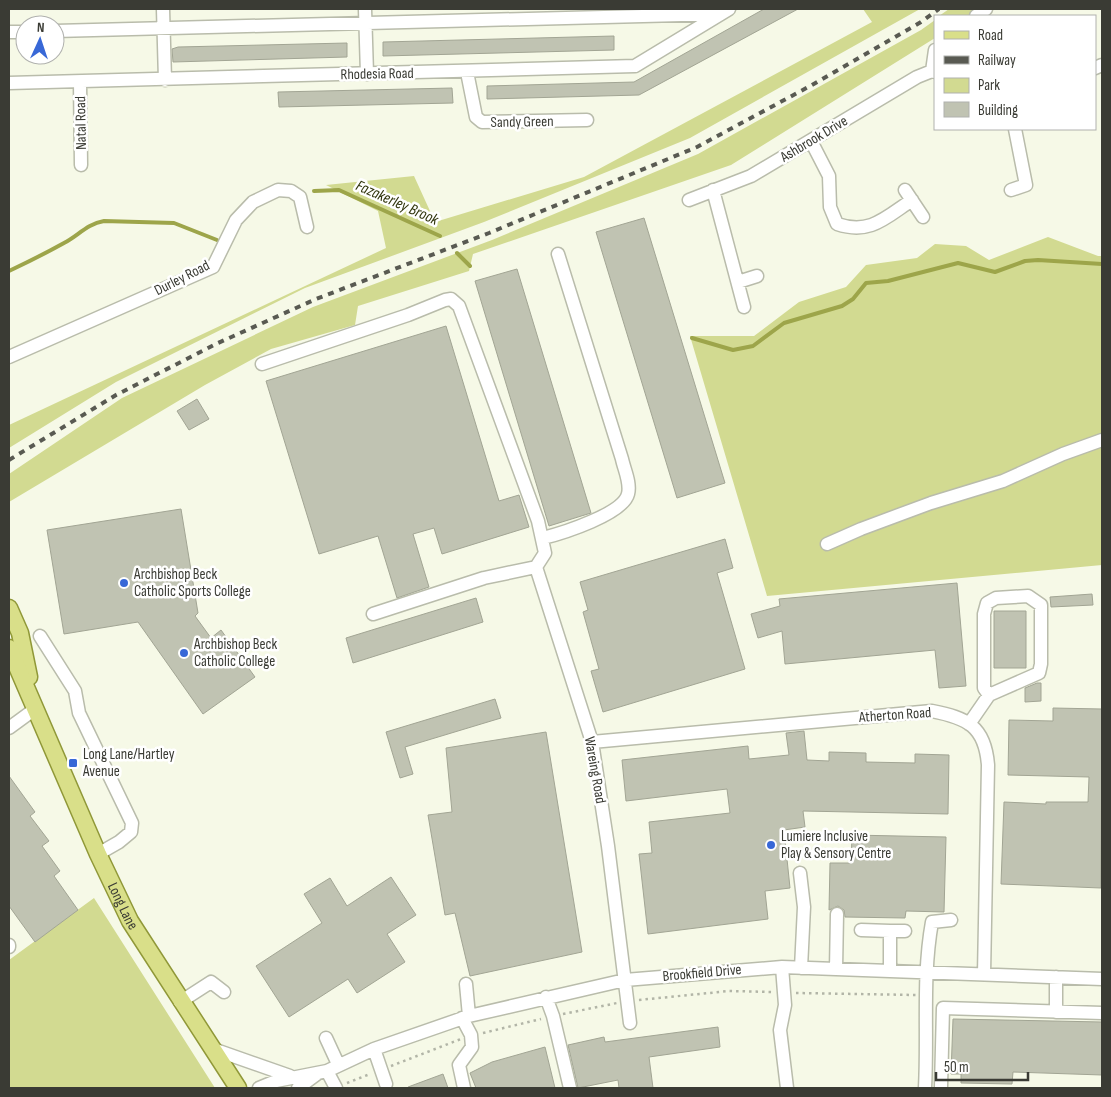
<svg xmlns="http://www.w3.org/2000/svg" width="1111" height="1097" font-family="'Sofia Sans Condensed',sans-serif">
	<style>
		.green { fill: #d2da91 }
		.lines { fill: none; stroke-linecap: round; stroke-linejoin: round }
		.stream { stroke: #9da54a; stroke-width: 4 }
		.building { fill: #c0c3b2; stroke: #a2a594 }
		.minor-casing { stroke: #b9bcab; stroke-width: 15 }
		.major-casing { stroke: #909838; stroke-width: 19 }
		.path { stroke: #b2b5a7; stroke-width: 2.5; stroke-dasharray: 2.5 4; stroke-linecap: butt }
		.minor { stroke: #fff; stroke-width: 12 }
		.major { stroke: #d9df89; stroke-width: 16 }
		.rail { stroke: #595a52; stroke-width: 4; stroke-dasharray: 6 6; stroke-linecap: butt }
		.poi-dot { fill: #3868d7; stroke: #fff; stroke-width: 2 }
		.labels { text-anchor: middle; dominant-baseline: central; stroke-width: 5; stroke-linejoin: round; paint-order: stroke }
		.street-label { font-size: 15px; fill: #3a3b34; stroke: #fff }
		.poi-label { font-size: 15px; fill: #3a3b34; stroke: #fff; text-anchor: start }
		.water-label { font-size: 16px; font-style: italic; fill: #30340c; stroke: #fff }
	</style>
	<rect width="100%" height="100%" fill="#f6f9e7"/>
	<!-- green -->
	<path class="green" d="M 863,9 L 920,9 L 690,138 L 484,222 L 305,288 L 116,382 L 9,448 L 9,425 L 386,248 L 378,211 L 326,185 L 414,176 L 435,222 L 584,177 L 872,22 Z
		M 949,9 L 978,9 L 967,16 L 939,16 Z
		M 935,20 L 935,38 L 731,165 L 473,254 L 469,271 L 358,306 L 355,325 L 271,349 L 205,385 L 9,502 L 9,474 L 122,398 L 313,307 L 492,240 L 698,154 L 921,30 Z
		M 1048,237 L 1098,256 L 1102,256 L 1102,565 L 767,596 L 690,336 L 754,336 L 799,302 L 846,287 L 866,265 L 917,258 L 935,244 L 966,246 L 989,260 Z
		M 94,898 L 215,1088 L 9,1088 L 9,960 Z"/>
	<g class="lines">
		<!-- stream -->
		<path class="stream" d="M 314,191 L 339,190 L 440,236
			M 457,253 L 470,266
			M 9,271 C 28,262 46,253 64,243 C 79,235 87,224 104,221 L 174,223 L 217,240
			M 692,338 L 733,350 L 753,346 L 784,323 L 842,306 L 853,299 L 866,283 L 888,281 L 958,263 L 995,272 L 1025,261 L 1038,260 L 1102,264"/>
	</g>
	<!-- building -->
	<path class="building" d="M 764,9 L 798,9 L 639,95 L 487,99 L 487,86 L 634,82 Z
		M 614,36 L 614,50 L 383,56 L 383,42 Z
		M 347,43 L 347,57 L 173,62 L 172,49 L 178,47 Z
		M 452,88 L 453,103 L 279,107 L 278,92 Z
		M 644,218 L 725,483 L 677,498 L 596,232 Z
		M 517,269 L 591,513 L 549,526 L 475,281 Z
		M 446,326 L 499,501 L 519,495 L 529,527 L 442,554 L 434,528 L 413,534 L 429,587 L 397,598 L 378,536 L 319,554 L 266,381 Z
		M 197,399 L 209,419 L 189,430 L 177,411 Z
		M 181,509 L 198,613 L 195,616 L 211,638 L 221,630 L 255,677 L 203,714 L 138,622 L 64,634 L 47,530 Z
		M 725,539 L 733,568 L 717,573 L 745,669 L 603,712 L 591,671 L 599,669 L 583,612 L 588,610 L 580,582 Z
		M 957,583 L 966,686 L 939,688 L 935,650 L 785,664 L 782,631 L 758,638 L 751,614 L 780,606 L 779,599 Z
		M 1092,594 L 1093,605 L 1051,607 L 1050,597 Z
		M 476,598 L 483,622 L 353,663 L 346,638 Z
		M 994,611 L 1026,611 L 1026,668 L 994,668 Z
		M 1037,683 L 1041,683 L 1041,701 L 1025,702 L 1025,688 Z
		M 495,699 L 501,718 L 405,747 L 413,774 L 400,778 L 386,732 Z
		M 1053,708 L 1102,709 L 1101,888 L 1001,884 L 1004,802 L 1046,804 L 1046,802 L 1088,802 L 1089,777 L 1008,775 L 1009,720 L 1053,721 Z
		M 804,731 L 807,760 L 829,761 L 829,752 L 866,753 L 866,762 L 915,763 L 915,754 L 949,755 L 948,814 L 803,811 L 805,827 L 784,830 L 790,888 L 765,891 L 768,919 L 648,934 L 639,854 L 652,853 L 649,822 L 730,813 L 727,789 L 626,801 L 622,760 L 748,746 L 749,759 L 789,755 L 786,733 Z
		M 546,732 L 582,952 L 470,976 L 455,913 L 445,915 L 428,815 L 452,812 L 446,748 Z
		M 9,776 L 35,812 L 30,816 L 49,841 L 42,846 L 60,871 L 54,876 L 78,910 L 35,942 L 9,906 Z
		M 852,835 L 946,837 L 944,912 L 906,911 L 905,918 L 845,917 L 844,910 L 838,906 L 829,910 L 830,863 L 851,863 Z
		M 391,877 L 416,915 L 387,934 L 405,962 L 357,993 L 348,979 L 289,1017 L 256,966 L 322,923 L 304,894 L 330,878 L 347,906 Z
		M 953,1019 L 1102,1022 L 1102,1075 L 1013,1072 L 1012,1084 L 961,1083 L 961,1074 L 951,1074 Z
		M 718,1027 L 720,1047 L 649,1057 L 653,1088 L 619,1088 L 618,1080 L 578,1088 L 568,1045 L 604,1037 L 605,1042 Z
		M 545,1047 L 555,1088 L 476,1088 L 470,1073 L 492,1062 Z
		M 443,1074 L 448,1088 L 409,1088 L 408,1087 Z"/>
	<g class="lines">
		<!-- minor casing -->
		<g class="minor-casing">
			<path id="minor" d="M 163,9 L 165,80
				M 365,9 L 367,74
				M 976,16 L 986,9
				M 55,31 L 720,14
				M 9,32 L 25,32
				M 1095,68 L 1102,65
				M 932,71 L 935,50
				M 467,72 L 476,117 L 482,122 L 587,120
				M 80,82 L 81,165
				M 9,83 L 635,66 L 729,9
				M 811,141 L 829,176 L 830,207 L 837,224 C 870,235 885,218 912,200
				M 713,190 L 744,307
				M 905,190 L 923,217
				M 1011,190 L 1026,185 L 1015,129
				M 689,200 L 751,176 L 917,77 L 932,71 L 935,72
				M 738,282 L 757,276
				M 9,357 L 213,267 L 236,220 L 253,202 L 278,190 L 291,191 L 300,197 L 307,227
				M 262,364 L 408,315 L 445,300 L 451,299 L 459,306 L 538,521 L 545,553 L 536,567 L 484,578 L 373,614
				M 543,538 C 563,533 623,514 628,494 C 631,483 624,469 622,459 L 558,254
				M 827,544 L 861,529 L 931,503 L 1003,481 L 1063,454 L 1102,440
				M 536,567 L 592,742 L 608,846 L 630,1023
				M 40,636 L 75,691 L 79,713 L 132,823 L 131,832 L 119,842 L 98,854
				M 969,724 L 989,695 L 984,688 L 984,614 L 987,603 L 996,598 L 1028,596 L 1041,605 L 1041,664 L 1039,673 L 989,695
				M 9,728 L 35,709
				M 592,742 L 932,711 C 967,718 985,726 988,765 L 984,974
				M 800,873 L 804,907 L 801,968
				M 861,930 L 890,931 L 890,971
				M 890,931 L 905,931
				M 9,945 L 9,947
				M 782,967 L 785,1005 L 780,1030 L 787,1088
				M 836,969 L 837,914
				M 466,984 L 469,1016
				M 546,997 L 553,1016 L 570,1088
				M 180,1002 L 211,982 L 224,992
				M 1056,1012 L 1056,977
				M 462,1018 L 471,1035 L 472,1047 L 459,1065 L 464,1088
				M 326,1038 L 338,1064
				M 213,1049 L 290,1076
				M 374,1049 L 386,1084
				M 327,1071 L 336,1088
				M 941,1087 L 943,1008 L 1102,1013
				M 259,1088 L 276,1081 L 327,1071 L 374,1049 L 469,1016 L 625,980 L 782,967 L 1102,979
				M 298,1088 L 317,1074
				M 925,1088 C 928,1033 922,977 932,922 L 951,920"/>
		</g>
		<!-- major casing -->
		<g class="major-casing">
			<g id="major">
				<path d="M 9,608 L 20,633 L 29,677"/>
				<path id="s1" d="M 9,648 L 98,854 L 130,921 L 238,1088"/>
			</g>
		</g>
		<!-- path -->
		<path class="path" d="M 796,993 L 916,995
			M 639,1000 L 729,991 L 773,992
			M 563,1014 L 617,1003
			M 483,1033 L 541,1019
			M 391,1066 L 461,1039
			M 347,1083 L 370,1074"/>
		<!-- minor -->
		<use href="#minor" class="minor"/>
		<!-- major -->
		<use href="#major" class="major"/>
		<!-- rail -->
		<path class="rail" d="M 9,460 L 116,395 L 218,343 L 316,299 L 489,233 L 697,147 L 812,85 L 921,22 L 939,9"/>
	</g>
	<!-- markers -->
	<g class="poi-dot">
		<circle cx="124" cy="583" r="5"/>
		<circle cx="184" cy="653" r="5"/>
		<rect x="68" y="758" width="10" height="10" rx="2.5"/>
		<circle cx="771" cy="845" r="5"/>
	</g>
	<g class="labels">
		<!-- street labels -->
		<g class="street-label">
			<text transform="translate(377 74) rotate(-1)">Rhodesia Road</text>
			<text transform="translate(522 122) rotate(-1)">Sandy Green</text>
			<text transform="translate(81 123) rotate(-91)">Natal Road</text>
			<text transform="translate(814 139) rotate(-31)">Ashbrook Drive</text>
			<text transform="translate(182 278) rotate(-27)">Durley Road</text>
			<text transform="translate(895 715) rotate(-4)">Atherton Road</text>
			<text transform="translate(595 770) rotate(80)">Wareing Road</text>
			<text stroke="none"><textPath href="#s1" startOffset="282">Long Lane</textPath></text>
			<text transform="translate(702 973) rotate(-5)">Brookfield Drive</text>
		</g>
		<!-- poi labels -->
		<g class="poi-label">
			<text x="134" y="574">Archbishop Beck<tspan x="134" dy="17">Catholic Sports College</tspan></text>
			<text x="194" y="644">Archbishop Beck<tspan x="194" dy="17">Catholic College</tspan></text>
			<text x="83" y="754">Long Lane/Hartley<tspan x="83" dy="17">Avenue</tspan></text>
			<text x="781" y="836">Lumiere Inclusive<tspan x="781" dy="17">Play &amp; Sensory Centre</tspan></text>
		</g>
		<!-- water labels -->
		<g class="water-label">
			<text transform="translate(397 203) rotate(24)">Fazakerley Brook</text>
		</g>
	</g>
	<!-- border -->
	<rect width="1111" height="1097" fill="none" stroke="#3a3b34" stroke-width="20"/>
	<!-- legend -->
	<rect x="934" y="15" width="162" height="115" fill="#ffffff" stroke="#b0b1ae"/>
	<rect x="944" y="31" width="25" height="8" fill="#d9df89" stroke="#b0b1ae"/>
	<text x="978" y="40" font-size="15" fill="#3a3b34">Road</text>
	<rect x="944" y="56" width="25" height="8" fill="#595a52" stroke="#b0b1ae"/>
	<text x="978" y="65" font-size="15" fill="#3a3b34">Railway</text>
	<rect x="944" y="78" width="25" height="15" fill="#d2da91" stroke="#b0b1ae"/>
	<text x="978" y="90" font-size="15" fill="#3a3b34">Park</text>
	<rect x="944" y="102" width="25" height="15" fill="#c0c3b2" stroke="#b0b1ae"/>
	<text x="978" y="115" font-size="15" fill="#3a3b34">Building</text>
	<!-- north arrow -->
	<g transform="translate(40 40) rotate(3)"><circle r="24" fill="#ffffff" stroke="#b0b1ae"/>
	<path d="M0-4L9 19L0 12L-9 19Z" fill="#3868d7"/>
	<text y="-8" font-size="14" font-weight="bold" text-anchor="middle" fill="#3a3b34">N</text>
	</g>
	<!-- scale -->
	<path d="M936 1072v8h92v-8" fill="none" stroke="#3a3b34" stroke-width="2.5"/>
	<text x="944" y="1072" font-size="15" fill="#3a3b34" stroke="#ffffff" stroke-width="4" paint-order="stroke">50 m</text>
</svg>
